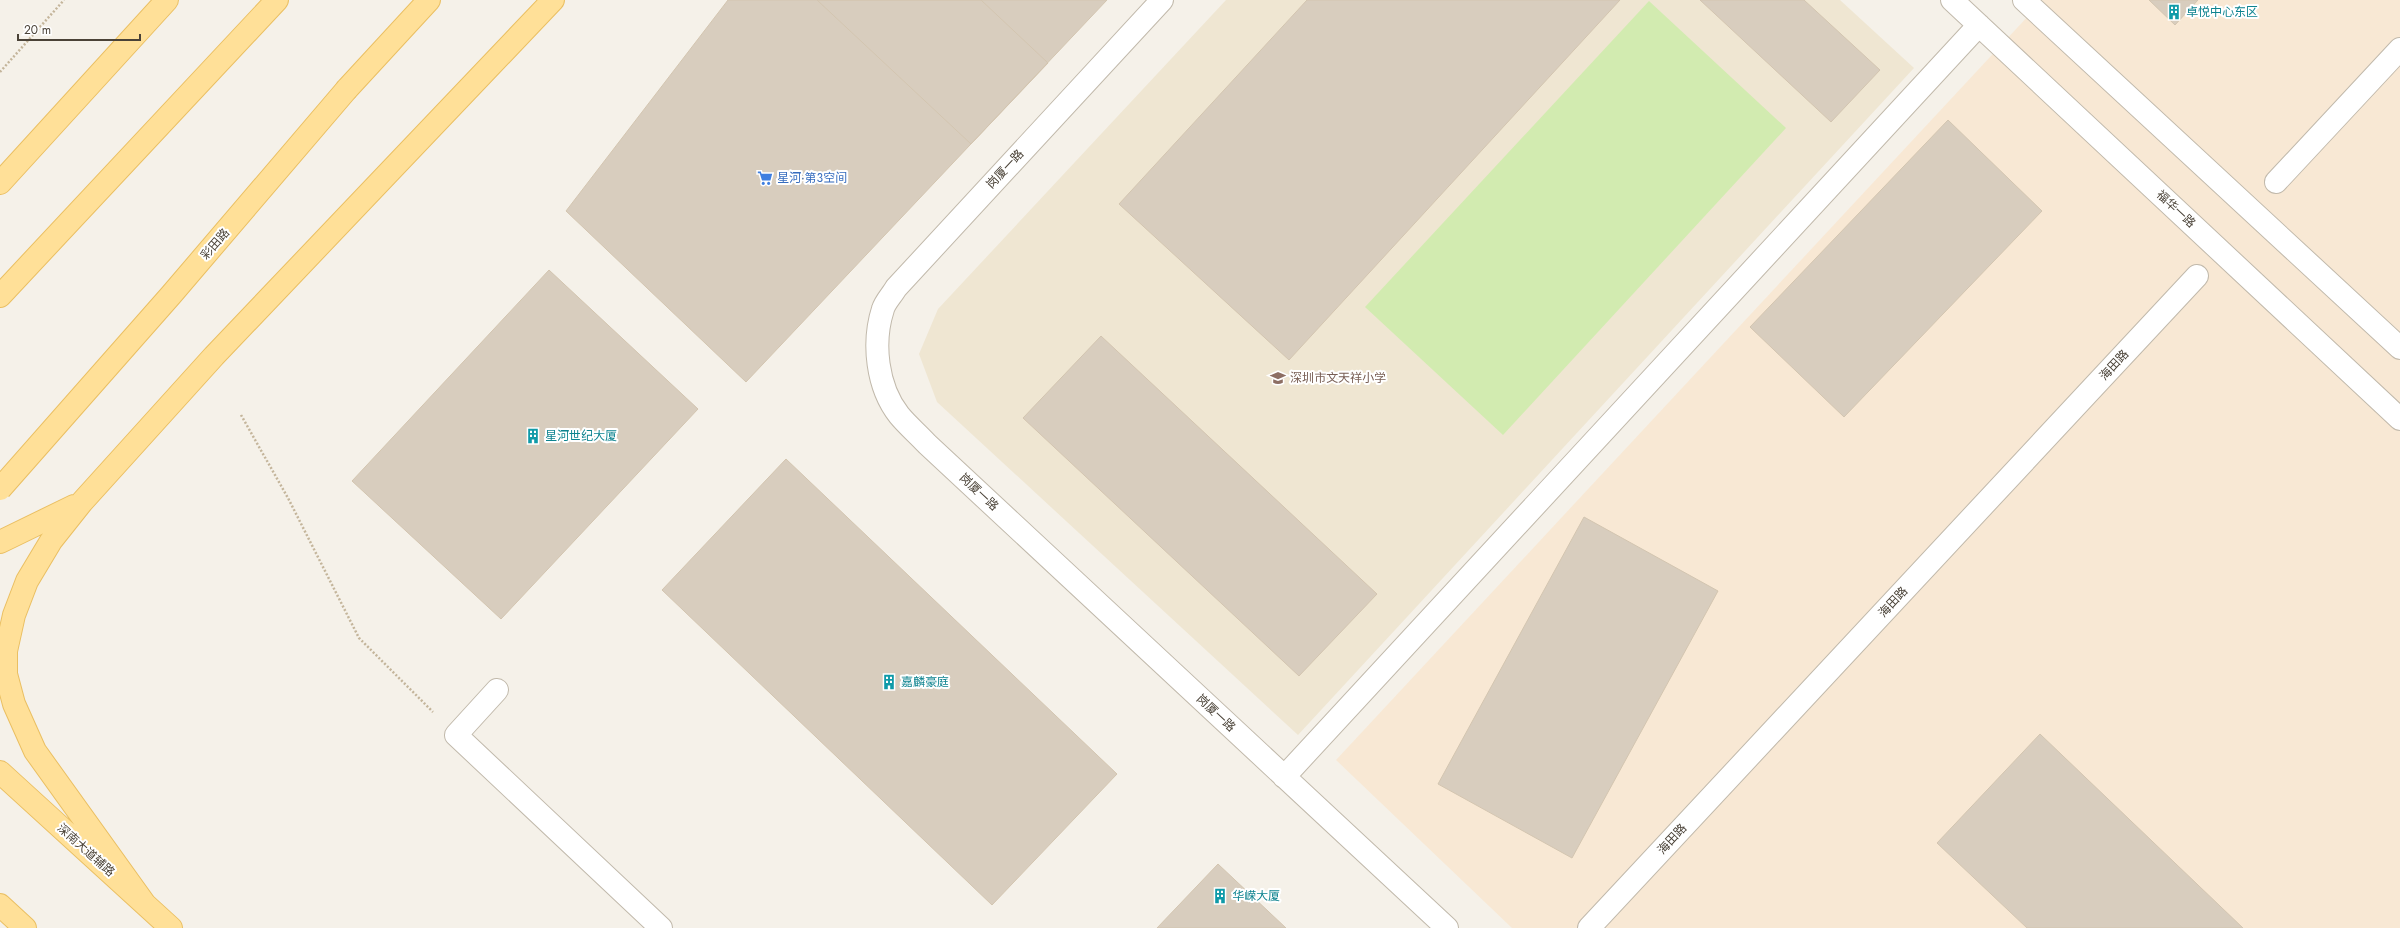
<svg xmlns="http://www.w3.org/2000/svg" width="2400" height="928" font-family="Jost,'Noto Sans SC',sans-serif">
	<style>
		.commercial { fill: #f8e8d4 }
		.education { fill: #efe6d2 }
		.green { fill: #d2ebb0 }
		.building { fill: #d8cdbe; stroke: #d3c5b0 }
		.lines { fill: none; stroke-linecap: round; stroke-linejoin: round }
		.minor-casing { stroke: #c1b9ab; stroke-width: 24 }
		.major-casing { stroke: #eabf62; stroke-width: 24 }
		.path { stroke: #c4b59b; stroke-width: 2.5; stroke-dasharray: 2 2; stroke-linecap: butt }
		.minor { stroke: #fff; stroke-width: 22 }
		.major { stroke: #ffe098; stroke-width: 22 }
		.major-bridge-casing { stroke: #eabf62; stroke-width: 24; stroke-linecap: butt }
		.major-bridge { stroke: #ffe098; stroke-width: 22 }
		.labels { text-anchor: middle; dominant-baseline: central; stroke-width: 4; stroke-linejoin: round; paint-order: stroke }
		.culture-label { font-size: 12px; fill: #0d838f; stroke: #fff; text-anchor: start }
		.street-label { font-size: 12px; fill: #4a4237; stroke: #fff }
		.shop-label { font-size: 12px; fill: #366cbe; stroke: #fff; text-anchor: start }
		.education-label { font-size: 12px; fill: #785e54; stroke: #fff; text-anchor: start }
	</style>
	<rect width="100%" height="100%" fill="#f5f1e9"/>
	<!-- commercial -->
	<path class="commercial" d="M 2043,0 L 2400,0 L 2400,928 L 1512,928 L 1336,760 Z"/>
	<!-- education -->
	<path class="education" d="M 1226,0 L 1840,0 L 1914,68 L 1298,735 L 937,402 L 919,354 L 938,309 Z"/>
	<!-- green -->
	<path class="green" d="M 1649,1 L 1786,128 L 1503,435 L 1365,307 Z"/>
	<!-- building -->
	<path class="building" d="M 728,0 L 1107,0 L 746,382 L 566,211 Z
		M 817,0 L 981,0 L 1048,63 L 971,144 Z
		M 1307,0 L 1620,0 L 1289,360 L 1119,204 Z
		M 1700,0 L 1804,0 L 1880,70 L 1831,122 Z
		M 2149,0 L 2198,0 L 2175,25 Z
		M 1948,120 L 2042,211 L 1844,417 L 1750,327 Z
		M 549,270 L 698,409 L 501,619 L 352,481 Z
		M 1101,336 L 1377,594 L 1299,676 L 1023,418 Z
		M 786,459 L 1117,774 L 992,905 L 662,590 Z
		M 1584,517 L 1718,591 L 1572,858 L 1438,784 Z
		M 2040,734 L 2243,928 L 2027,928 L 1937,843 Z
		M 1218,864 L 1286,928 L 1157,928 Z"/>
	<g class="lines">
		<!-- minor casing -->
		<g class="minor-casing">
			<path id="minor" d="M 1162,0 L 896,288 C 892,295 885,302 883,309 C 872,343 877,387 899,415 C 907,425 918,434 927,444 L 1447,928
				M 1952,0 L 2400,419
				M 2024,0 L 2400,348
				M 2276,182 L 2400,49
				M 497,690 L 456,735 L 661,928
				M 1284,777 L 1979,25
				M 1589,928 L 2197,276"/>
		</g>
		<!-- major casing -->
		<g class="major-casing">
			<path id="major" d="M 347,89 L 429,0
				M 0,183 L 167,0
				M 0,296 L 277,0
				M 0,542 L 74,506
				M 0,772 L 171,928
				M 144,903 L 35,751 L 14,704 L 6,674 L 6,651 L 14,615 L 27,581 L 51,541 L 82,502 L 214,356 L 553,0
				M 0,905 L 25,928"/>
		</g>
		<!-- path -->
		<path class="path" d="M 0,72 L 64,0
			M 241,415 L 288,498 L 359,638 L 433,712"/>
		<!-- minor -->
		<use href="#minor" class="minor"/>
		<!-- major -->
		<use href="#major" class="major"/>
		<!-- major-bridge casing -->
		<g class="major-bridge-casing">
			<path id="major-bridge" d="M 0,489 L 171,295 L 347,89"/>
		</g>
		<!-- major-bridge -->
		<use href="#major-bridge" class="major-bridge"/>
	</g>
	<!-- icons -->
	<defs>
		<g id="building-bare" transform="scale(1.2)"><path d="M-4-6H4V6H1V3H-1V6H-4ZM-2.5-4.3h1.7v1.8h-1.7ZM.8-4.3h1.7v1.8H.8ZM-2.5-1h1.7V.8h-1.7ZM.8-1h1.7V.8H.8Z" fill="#0f9aa8" stroke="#fff" stroke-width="2.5" paint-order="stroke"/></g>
		<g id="supermarket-bare" transform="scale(1.2)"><path d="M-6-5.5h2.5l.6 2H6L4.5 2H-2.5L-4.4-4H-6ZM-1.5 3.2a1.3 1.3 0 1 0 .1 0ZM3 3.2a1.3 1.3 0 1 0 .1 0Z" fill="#3f7fe0" stroke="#fff" stroke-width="2.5" paint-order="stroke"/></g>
		<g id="school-bare" transform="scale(1.2)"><path d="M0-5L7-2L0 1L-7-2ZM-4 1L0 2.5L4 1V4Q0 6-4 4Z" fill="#8d6e63" stroke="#fff" stroke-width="2.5" paint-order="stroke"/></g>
	</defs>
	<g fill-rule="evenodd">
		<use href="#building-bare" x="2174" y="12"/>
		<use href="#supermarket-bare" x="765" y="178"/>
		<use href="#school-bare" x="1278" y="378"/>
		<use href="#building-bare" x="533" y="436"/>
		<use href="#building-bare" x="889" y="682"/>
		<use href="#building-bare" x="1220" y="896"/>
	</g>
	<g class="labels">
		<!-- culture labels -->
		<g class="culture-label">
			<text x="2186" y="12">卓悦中心东区</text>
			<text x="545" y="436">星河世纪大厦</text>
			<text x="901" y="682">嘉麟豪庭</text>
			<text x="1232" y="896">华嵘大厦</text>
		</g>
		<!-- street labels -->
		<g class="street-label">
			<text transform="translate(1005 169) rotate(-47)">岗厦一路</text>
			<text transform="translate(2176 209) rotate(43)">福华一路</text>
			<text transform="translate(215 244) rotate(-49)">彩田路</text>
			<text transform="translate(2114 365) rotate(-47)">海田路</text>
			<text transform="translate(979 492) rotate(43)">岗厦一路</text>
			<text transform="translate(1893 602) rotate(-47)">海田路</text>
			<text transform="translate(1216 713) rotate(43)">岗厦一路</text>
			<text transform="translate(1672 839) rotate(-47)">海田路</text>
			<text transform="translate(86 850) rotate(42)">深南大道辅路</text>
		</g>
		<!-- shop labels -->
		<g class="shop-label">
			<text x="777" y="178">星河·第3空间</text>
		</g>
		<!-- education labels -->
		<g class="education-label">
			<text x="1290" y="378">深圳市文天祥小学</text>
		</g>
	</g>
	<!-- scale -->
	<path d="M18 34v6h122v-6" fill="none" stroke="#4a4237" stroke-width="2"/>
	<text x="24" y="34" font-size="12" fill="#4a4237" stroke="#ffffff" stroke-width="3" paint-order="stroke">20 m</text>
</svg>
